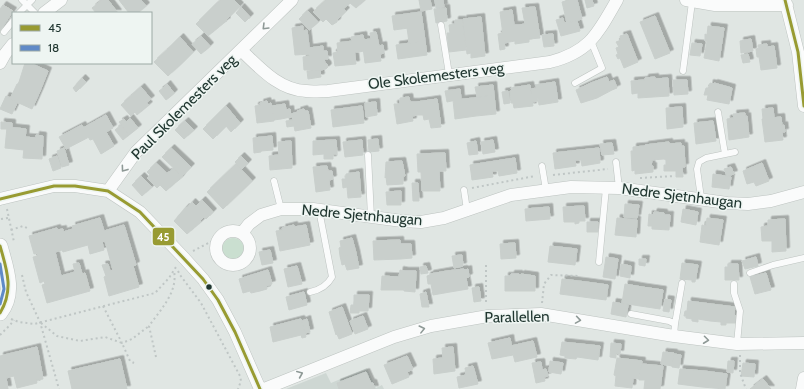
<svg xmlns="http://www.w3.org/2000/svg" width="804" height="389" font-family="Cabin,sans-serif">
	<style>
		.built { fill: #ced7d3 }
		.green { fill: #cadfd0 }
		.building { fill: #c9cfcc; stroke: #c9cfcc; filter: url(#shadow) }
		.lines { fill: none; stroke-linecap: round; stroke-linejoin: round }
		.service-casing { stroke: #bdc3c0; stroke-width: 7 }
		.minor-casing { stroke: #bdc3c0; stroke-width: 13 }
		.tertiary-casing { stroke: #bdc3c0; stroke-width: 16 }
		.path { stroke: #bfc6c5; stroke-width: 2; stroke-dasharray: 2 3; stroke-linecap: butt }
		.service { stroke: #fafbfb; stroke-width: 6 }
		.minor { stroke: #fafbfb; stroke-width: 12 }
		.tertiary { stroke: #fafbfb; stroke-width: 15 }
		.bus-1-casing { stroke: #eef5f2; stroke-width: 6 }
		.bus-2-casing { stroke: #eef5f2; stroke-width: 6 }
		.bus-1 { stroke: #989b32; stroke-width: 3 }
		.bus-2 { stroke: #5f8ac7; stroke-width: 3 }
		.oneway { stroke: #8e9996 }
		.bus-dot { fill: #213731; stroke: #eef5f2; stroke-width: 1.5 }
		.labels { text-anchor: middle; dominant-baseline: central; stroke-width: 3; stroke-linejoin: round; paint-order: stroke }
		.street-label { font-size: 15px; fill: #213731; stroke: #eef5f2 }
		.line-badge { stroke: #eef5f2; stroke-width: 1.5 }
		.badge-label { font-size: 11px; text-anchor: middle; font-weight: bold; fill: #fff }
	</style>
	<defs>
		<filter id="shadow"><feDropShadow dx="3.5" dy="-3.5" stdDeviation="0" flood-color="#0004"/></filter>
	</defs>
	<rect width="100%" height="100%" fill="#e0e6e3"/>
	<!-- built -->
	<path class="built" d="M 367,368 L 376,388 L 382,385 L 384,389 L 286,389 L 326,373 L 331,383 Z"/>
	<!-- green -->
	<path class="green" d="M222 249a11 11 0 1 1 22 0a11 11 0 1 1-22 0Z"/>
	<!-- building -->
	<path class="building" d="M 102,0 L 108,0 L 118,13 L 96,13 L 92,8 Z
		M 119,0 L 141,0 L 146,6 L 138,13 L 129,13 Z
		M 221,0 L 234,0 L 240,6 L 226,20 L 227,21 L 225,22 L 212,8 Z
		M 326,0 L 334,0 L 346,11 L 337,20 L 337,22 L 332,25 L 326,19 L 323,22 L 313,12 Z
		M 334,0 L 365,0 L 356,8 L 350,3 L 343,9 Z
		M 419,0 L 430,0 L 432,9 L 421,11 Z
		M 435,0 L 443,0 L 444,7 L 436,8 Z
		M 569,0 L 577,0 L 582,19 L 567,23 L 562,2 Z
		M 585,0 L 592,0 L 594,6 L 587,8 Z
		M 3,5 L 13,11 L 0,31 L 0,9 Z
		M 241,7 L 250,17 L 245,22 L 236,13 Z
		M 535,7 L 540,38 L 529,39 L 529,42 L 522,43 L 519,25 L 525,24 L 522,8 Z
		M 212,8 L 225,22 L 208,36 L 196,24 Z
		M 446,8 L 447,21 L 436,23 L 434,9 Z
		M 512,10 L 514,25 L 519,25 L 522,43 L 515,44 L 515,41 L 504,43 L 500,12 Z
		M 308,11 L 318,22 L 314,26 L 303,15 Z
		M 421,12 L 423,26 L 394,30 L 392,16 Z
		M 303,15 L 314,26 L 309,30 L 299,19 Z
		M 655,16 L 670,53 L 655,59 L 640,22 Z
		M 481,17 L 485,56 L 471,58 L 471,53 L 467,54 L 463,19 Z
		M 563,18 L 564,23 L 567,22 L 567,23 L 577,21 L 580,31 L 561,36 L 556,20 Z
		M 455,20 L 462,20 L 466,50 L 449,52 L 447,33 L 450,33 L 449,25 L 455,24 Z
		M 303,26 L 303,31 L 307,30 L 310,54 L 295,55 L 292,28 Z
		M 423,26 L 424,33 L 408,35 L 407,28 Z
		M 708,26 L 724,28 L 719,61 L 704,58 L 707,41 L 705,41 L 705,34 L 707,35 Z
		M 376,32 L 379,46 L 383,45 L 384,53 L 380,54 L 381,61 L 365,63 L 362,40 L 371,39 L 370,33 Z
		M 424,33 L 425,41 L 409,43 L 408,35 Z
		M 503,33 L 505,49 L 500,50 L 498,34 Z
		M 553,34 L 554,46 L 544,47 L 542,35 Z
		M 627,34 L 630,42 L 619,47 L 616,42 L 621,40 L 620,36 Z
		M 363,35 L 364,40 L 362,40 L 364,51 L 359,52 L 357,36 Z
		M 201,36 L 210,46 L 206,50 L 197,40 Z
		M 357,36 L 359,52 L 354,52 L 351,37 Z
		M 180,37 L 193,52 L 181,64 L 167,50 Z
		M 751,39 L 753,51 L 741,53 L 740,41 Z
		M 197,40 L 206,50 L 201,54 L 192,44 Z
		M 353,41 L 356,64 L 335,66 L 333,53 L 338,52 L 337,43 Z
		M 425,41 L 427,55 L 398,59 L 396,45 Z
		M 630,42 L 638,62 L 624,68 L 620,58 L 618,59 L 616,55 L 618,54 L 616,48 Z
		M 692,43 L 702,44 L 700,56 L 690,55 Z
		M 767,44 L 767,47 L 774,46 L 777,68 L 761,70 L 759,57 L 757,57 L 756,49 L 759,48 L 758,45 Z
		M 323,46 L 323,51 L 327,51 L 328,59 L 324,59 L 325,63 L 327,64 L 328,67 L 326,69 L 320,70 L 304,70 L 303,57 L 310,56 L 309,48 Z
		M 167,50 L 181,64 L 168,76 L 154,62 Z
		M 748,54 L 750,62 L 743,63 L 741,55 Z
		M 25,63 L 30,63 L 48,71 L 40,91 L 19,82 Z
		M 320,70 L 321,77 L 308,79 L 307,71 Z
		M 607,77 L 612,90 L 597,98 L 591,83 Z
		M 655,77 L 655,79 L 668,78 L 669,96 L 638,98 L 638,93 L 632,94 L 631,81 L 645,80 L 645,78 Z
		M 82,78 L 86,82 L 76,92 L 73,88 Z
		M 614,80 L 617,88 L 612,90 L 609,82 Z
		M 673,80 L 687,80 L 688,94 L 674,95 Z
		M 19,82 L 40,91 L 32,109 L 10,99 L 17,84 L 18,84 Z
		M 555,82 L 558,102 L 539,105 L 536,85 Z
		M 591,83 L 597,98 L 581,103 L 576,90 Z
		M 710,83 L 714,84 L 714,83 L 732,88 L 729,104 L 707,100 L 708,95 L 704,95 L 706,88 L 709,88 Z
		M 167,84 L 174,93 L 170,97 L 163,88 Z
		M 493,85 L 494,95 L 477,97 L 475,87 Z
		M 530,85 L 533,106 L 514,108 L 513,103 L 511,103 L 510,91 L 512,91 L 511,88 Z
		M 141,87 L 151,99 L 146,103 L 149,105 L 143,110 L 131,96 Z
		M 163,88 L 170,97 L 166,100 L 159,91 Z
		M 537,88 L 538,101 L 532,102 L 531,89 Z
		M 460,89 L 461,99 L 447,102 L 445,91 Z
		M 508,91 L 510,103 L 504,104 L 502,92 Z
		M 494,95 L 496,114 L 476,116 L 474,98 Z
		M 6,96 L 11,98 L 10,99 L 17,103 L 12,114 L 0,109 Z
		M 131,96 L 143,110 L 137,115 L 135,112 L 131,116 L 121,105 Z
		M 409,97 L 410,102 L 416,102 L 418,115 L 412,116 L 413,121 L 397,124 L 394,104 L 400,104 L 400,98 Z
		M 474,98 L 476,116 L 455,119 L 453,100 Z
		M 437,99 L 441,127 L 431,128 L 429,119 L 424,120 L 423,115 L 418,115 L 416,102 Z
		M 267,101 L 268,104 L 271,103 L 274,121 L 257,123 L 255,106 L 261,105 L 260,103 Z
		M 376,102 L 377,115 L 366,117 L 365,103 Z
		M 285,104 L 286,110 L 290,109 L 291,117 L 281,119 L 279,105 Z
		M 279,105 L 281,119 L 274,120 L 272,106 Z
		M 226,106 L 240,123 L 231,132 L 226,126 L 218,134 L 208,124 Z
		M 362,106 L 364,123 L 333,127 L 331,110 Z
		M 682,107 L 683,127 L 667,129 L 666,108 Z
		M 773,108 L 774,118 L 763,119 L 762,109 Z
		M 304,109 L 305,111 L 308,111 L 311,128 L 295,131 L 294,126 L 287,127 L 286,121 L 293,120 L 291,114 L 298,112 L 297,111 Z
		M 745,113 L 745,117 L 747,116 L 749,137 L 729,140 L 727,119 L 734,118 L 733,114 Z
		M 106,115 L 113,128 L 106,132 L 114,146 L 101,154 L 93,139 L 90,140 L 83,128 Z
		M 781,117 L 782,126 L 784,125 L 785,132 L 782,132 L 783,140 L 765,142 L 762,119 Z
		M 130,118 L 138,128 L 129,135 L 119,122 L 124,119 L 126,122 Z
		M 185,121 L 194,130 L 184,139 L 175,130 Z
		M 713,121 L 716,141 L 696,144 L 694,123 Z
		M 1,122 L 12,123 L 12,128 L 7,127 L 7,129 L 1,129 Z
		M 208,124 L 218,134 L 213,139 L 203,129 Z
		M 82,125 L 89,137 L 66,149 L 59,137 Z
		M 121,125 L 129,135 L 123,140 L 115,130 Z
		M 7,127 L 26,129 L 24,150 L 5,148 Z
		M 36,135 L 43,136 L 42,159 L 23,158 L 25,137 L 36,138 Z
		M 272,136 L 273,150 L 261,151 L 261,152 L 254,153 L 253,138 Z
		M 378,139 L 379,151 L 369,152 L 368,140 Z
		M 336,140 L 337,154 L 333,154 L 333,159 L 324,159 L 324,154 L 313,155 L 313,141 Z
		M 362,140 L 363,155 L 345,157 L 343,142 Z
		M 493,140 L 495,152 L 483,154 L 481,142 Z
		M 291,141 L 292,168 L 270,170 L 269,156 L 279,155 L 278,142 Z
		M 476,141 L 478,154 L 469,155 L 467,143 Z
		M 669,142 L 669,144 L 681,143 L 681,146 L 684,146 L 685,167 L 682,167 L 683,177 L 676,177 L 676,171 L 664,171 L 664,165 L 666,165 L 666,160 L 664,159 L 652,160 L 651,166 L 653,166 L 653,172 L 635,174 L 635,170 L 632,171 L 631,151 L 633,151 L 633,147 L 645,146 L 645,145 Z
		M 612,143 L 614,154 L 602,155 L 600,144 Z
		M 64,148 L 69,165 L 62,167 L 57,151 Z
		M 171,148 L 191,167 L 182,176 L 162,157 Z
		M 599,148 L 600,163 L 582,166 L 581,160 L 575,160 L 576,166 L 555,169 L 553,153 Z
		M 445,153 L 446,171 L 439,171 L 440,191 L 422,191 L 421,172 L 418,172 L 417,154 Z
		M 57,156 L 61,168 L 53,171 L 49,159 Z
		M 241,156 L 248,163 L 242,169 L 235,162 Z
		M 515,158 L 517,173 L 499,176 L 498,171 L 492,171 L 493,177 L 472,180 L 470,165 Z
		M 402,161 L 405,176 L 403,176 L 403,184 L 387,185 L 386,177 L 385,178 L 386,162 Z
		M 156,163 L 176,182 L 166,191 L 160,185 L 157,188 L 147,178 L 150,175 L 147,172 Z
		M 762,163 L 769,181 L 756,186 L 754,182 L 747,184 L 743,171 Z
		M 236,164 L 252,181 L 223,209 L 207,192 Z
		M 327,166 L 328,171 L 332,171 L 333,179 L 329,180 L 330,190 L 316,192 L 313,167 Z
		M 731,167 L 734,174 L 727,176 L 724,169 Z
		M 173,168 L 182,176 L 179,180 L 171,171 Z
		M 171,171 L 179,180 L 175,183 L 167,173 Z
		M 359,172 L 361,197 L 348,198 L 347,187 L 343,188 L 342,179 L 346,179 L 346,174 Z
		M 713,174 L 731,177 L 729,189 L 712,187 Z
		M 141,176 L 152,187 L 142,196 L 132,185 Z
		M 412,183 L 418,183 L 419,201 L 413,201 Z
		M 401,191 L 401,205 L 387,205 L 386,192 Z
		M 202,200 L 213,212 L 206,219 L 204,217 L 200,221 L 201,222 L 187,234 L 174,221 L 186,207 L 187,208 L 192,202 L 196,206 Z
		M 625,204 L 639,205 L 637,218 L 624,217 Z
		M 584,206 L 585,221 L 579,221 L 579,223 L 575,224 L 575,222 L 564,222 L 563,207 Z
		M 549,207 L 550,219 L 526,221 L 525,209 Z
		M 683,209 L 698,212 L 696,225 L 681,222 Z
		M 654,212 L 664,213 L 664,215 L 670,215 L 669,230 L 652,229 L 652,226 L 648,226 L 649,214 L 653,215 Z
		M 100,218 L 104,231 L 124,225 L 136,265 L 133,266 L 139,287 L 109,296 L 104,277 L 106,276 L 102,265 L 108,264 L 110,271 L 113,270 L 105,241 L 102,242 L 104,250 L 90,254 L 88,245 L 63,252 L 62,250 L 55,252 L 61,276 L 75,272 L 73,264 L 79,263 L 82,274 L 85,273 L 90,291 L 47,303 L 42,285 L 45,284 L 44,281 L 40,283 L 33,257 L 38,256 L 37,253 L 34,254 L 29,236 L 57,228 L 57,230 L 63,229 L 63,232 L 73,229 L 72,226 Z
		M 617,218 L 637,220 L 636,237 L 615,235 Z
		M 707,218 L 723,220 L 719,245 L 700,242 L 702,225 L 706,226 Z
		M 785,219 L 786,251 L 772,252 L 772,241 L 762,241 L 761,227 L 768,226 L 768,220 Z
		M 587,222 L 598,222 L 598,232 L 587,232 Z
		M 294,225 L 294,227 L 306,225 L 310,245 L 280,251 L 276,231 L 283,230 L 282,228 Z
		M 352,238 L 356,253 L 340,256 L 339,248 L 341,247 L 340,241 Z
		M 400,240 L 401,259 L 374,260 L 373,241 Z
		M 515,243 L 516,258 L 501,259 L 500,244 Z
		M 400,244 L 411,244 L 412,258 L 401,259 Z
		M 550,246 L 577,249 L 575,265 L 548,262 Z
		M 270,250 L 273,263 L 262,265 L 259,252 Z
		M 356,253 L 359,268 L 347,270 L 345,264 L 342,265 L 340,256 Z
		M 462,255 L 463,266 L 454,268 L 452,256 Z
		M 606,257 L 618,259 L 615,279 L 603,277 Z
		M 756,257 L 758,266 L 745,269 L 742,261 Z
		M 639,259 L 646,259 L 645,266 L 639,265 Z
		M 682,263 L 698,265 L 695,282 L 692,282 L 692,280 L 680,279 Z
		M 621,264 L 631,266 L 630,278 L 620,276 Z
		M 728,264 L 738,264 L 739,280 L 725,280 L 725,267 L 728,267 Z
		M 297,266 L 302,284 L 288,287 L 284,269 Z
		M 426,266 L 428,273 L 421,274 L 420,267 Z
		M 464,269 L 465,270 L 468,269 L 469,277 L 466,278 L 468,289 L 450,292 L 447,271 Z
		M 268,270 L 272,284 L 266,286 L 267,289 L 260,291 L 255,274 Z
		M 400,270 L 405,271 L 404,290 L 381,290 L 382,276 L 399,277 Z
		M 405,271 L 416,271 L 415,292 L 404,291 Z
		M 447,271 L 450,292 L 433,295 L 431,284 L 428,284 L 427,276 L 430,275 L 430,274 Z
		M 766,273 L 771,290 L 755,294 L 750,277 Z
		M 255,274 L 260,291 L 251,293 L 250,291 L 243,293 L 239,279 Z
		M 511,274 L 519,274 L 520,276 L 520,291 L 505,291 L 505,276 L 511,276 Z
		M 521,274 L 535,276 L 535,291 L 520,291 L 520,276 Z
		M 562,279 L 586,282 L 583,297 L 560,294 Z
		M 586,282 L 608,285 L 606,300 L 583,297 Z
		M 625,284 L 642,287 L 640,306 L 622,303 Z
		M 479,287 L 481,301 L 474,302 L 472,288 Z
		M 642,287 L 663,290 L 660,309 L 640,306 Z
		M 304,292 L 307,305 L 289,310 L 286,297 Z
		M 426,292 L 429,307 L 422,307 L 420,294 Z
		M 354,295 L 369,295 L 368,311 L 359,311 L 359,313 L 350,313 L 351,305 L 354,305 Z
		M 665,299 L 671,300 L 669,312 L 663,311 Z
		M 688,301 L 711,304 L 710,321 L 698,319 L 698,322 L 692,321 L 692,319 L 686,318 L 686,316 L 684,316 L 685,311 L 687,311 Z
		M 613,302 L 628,305 L 626,317 L 611,314 Z
		M 711,304 L 735,307 L 734,314 L 737,317 L 736,323 L 726,323 L 726,325 L 721,325 L 721,322 L 710,321 Z
		M 342,307 L 352,334 L 339,339 L 337,334 L 336,335 L 329,312 Z
		M 363,316 L 368,329 L 355,334 L 350,321 Z
		M 301,319 L 306,337 L 302,338 L 301,335 L 273,342 L 270,327 Z
		M 307,319 L 310,332 L 305,333 L 302,321 Z
		M 510,338 L 513,355 L 492,359 L 488,343 Z
		M 533,341 L 537,357 L 515,362 L 511,346 Z
		M 562,342 L 600,346 L 598,360 L 577,357 L 576,359 L 565,358 L 565,356 L 560,355 Z
		M 611,343 L 621,344 L 620,354 L 616,353 L 616,358 L 610,357 Z
		M 37,347 L 43,379 L 36,380 L 37,383 L 17,388 L 14,376 L 6,378 L 8,389 L 0,389 L 0,356 Z
		M 453,347 L 455,371 L 434,374 L 433,359 L 443,358 L 442,348 Z
		M 663,352 L 674,353 L 672,366 L 661,364 Z
		M 674,354 L 681,355 L 679,368 L 672,367 Z
		M 407,356 L 413,369 L 407,372 L 409,377 L 392,384 L 384,365 Z
		M 617,358 L 642,361 L 639,379 L 633,378 L 632,388 L 615,386 L 616,376 L 614,375 Z
		M 120,359 L 127,389 L 72,389 L 68,371 Z
		M 550,361 L 563,363 L 561,374 L 549,372 Z
		M 728,361 L 734,361 L 733,373 L 727,372 Z
		M 541,362 L 542,370 L 546,369 L 548,376 L 544,377 L 545,381 L 536,383 L 532,363 Z
		M 743,363 L 755,364 L 754,377 L 741,376 Z
		M 642,364 L 663,366 L 660,389 L 644,389 L 645,380 L 639,380 Z
		M 473,366 L 478,384 L 459,388 L 457,377 L 466,375 L 465,368 Z
		M 680,369 L 704,371 L 702,387 L 678,384 Z
		M 704,371 L 727,374 L 725,389 L 702,387 Z
		M 366,372 L 371,383 L 373,383 L 375,389 L 339,389 L 337,383 Z
		M 763,379 L 771,389 L 750,389 Z"/>
	<g class="lines">
		<!-- service casing -->
		<g class="service-casing">
			<path id="service" d="M 22,0 L 35,13
				M 19,13 L 32,0
				M 441,25 L 449,74
				M 4,32 L 13,21
				M 683,71 L 692,2
				M 575,83 L 602,68 L 591,41
				M 718,112 L 725,154
				M 368,155 L 371,217
				M 616,162 L 619,188
				M 542,166 L 546,190
				M 274,181 L 281,209
				M 464,190 L 467,210
				M 701,198 L 697,169 L 699,162 L 706,158 L 735,152
				M 599,262 L 606,188
				M 750,273 L 773,265 L 804,258
				M 734,284 L 734,293 L 740,311 L 737,344
				M 310,292 C 320,290 327,286 332,277 L 319,210
				M 631,314 L 669,321 L 675,324 L 674,336
				M 675,324 L 682,283"/>
		</g>
		<!-- minor casing -->
		<g class="minor-casing">
			<path id="minor" d="M 686,0 L 715,5 L 787,5
				M 785,0 L 798,52 L 804,106
				M 44,13 L 61,0
				M 241,50 C 260,68 279,90 306,91 C 313,92 321,91 328,91 L 550,62 C 590,52 598,33 617,0
				M 0,63 L 5,54 L 13,44
				M 108,191 L 136,152 L 292,0
				M 0,199 L 54,186 L 75,186 L 108,191 L 140,212 L 185,259 L 203,279 L 218,300 L 235,332 L 260,389
				M216 248a17 17 0 1 1 34 0a17 17 0 1 1-34 0Z
				M 242,233 L 249,224 L 261,215 L 281,209 L 313,209 L 402,221 L 421,222 L 444,218 L 511,195 L 571,187 L 619,188 L 727,203 L 748,204 L 771,201 L 804,192
				M 264,389 L 394,337 L 431,326 L 488,316 L 541,314 L 674,336 L 737,344 L 804,343
				M 802,389 L 804,378"/>
		</g>
		<!-- tertiary casing -->
		<g class="tertiary-casing">
			<path id="tertiary" d="M 0,246 C 6,268 16,293 0,313"/>
		</g>
		<!-- path -->
		<path class="path" d="M 553,175 L 608,169
			M 640,178 L 675,176
			M 472,188 L 535,176
			M 7,209 L 14,242
			M 1,219 L 8,218
			M 11,230 L 23,226 L 27,228
			M 193,251 L 222,236
			M 486,265 L 486,305
			M 178,271 L 180,275 L 201,303 L 240,376 L 241,381 L 238,389
			M 22,275 L 26,292 L 40,322 L 59,389
			M 542,303 L 544,284 L 551,275 L 580,276
			M 103,306 L 122,343 L 132,339 L 149,326
			M 11,319 L 19,322 L 34,324 L 155,293 L 169,278 L 176,267
			M 41,323 L 57,336 L 80,341 L 105,337 L 122,343 L 130,361 L 134,363
			M 0,335 L 10,325 L 14,320
			M 740,355 L 740,373 L 746,389
			M 156,357 L 149,326 C 161,309 178,292 174,271"/>
		<!-- service -->
		<use href="#service" class="service"/>
		<!-- minor -->
		<use href="#minor" class="minor"/>
		<!-- tertiary -->
		<use href="#tertiary" class="tertiary"/>
		<!-- bus-1 casing -->
		<g class="bus-1-casing">
			<path id="bus-1" d="M 785,0 L 798,52 L 804,106
				M 0,199 L 54,186 L 75,186 L 108,191 L 140,212 L 203,279 L 218,300 L 235,332 L 260,389
				M 0,246 C 7,270 14,290 0,313"/>
		</g>
		<!-- bus-2 casing -->
		<g class="bus-2-casing">
			<path id="bus-2" d="M 0,264 L 4,289 L 0,304"/>
		</g>
		<!-- bus-1 -->
		<use href="#bus-1" class="bus-1"/>
		<!-- bus-2 -->
		<use href="#bus-2" class="bus-2"/>
	</g>
	<!-- one-way arrows -->
	<defs><path id="oneway-chevron" d="M-2-3.5L2.5 0L-2 3.5" fill="none" stroke-width="1.6" stroke-linecap="round" stroke-linejoin="round"/></defs>
	<g class="oneway">
		<use href="#oneway-chevron" transform="translate(265 27) rotate(135)"/>
		<use href="#oneway-chevron" transform="translate(124 169) rotate(126)"/>
		<use href="#oneway-chevron" transform="translate(578 320) rotate(9)"/>
		<use href="#oneway-chevron" transform="translate(422 329) rotate(-14)"/>
		<use href="#oneway-chevron" transform="translate(706 340) rotate(7)"/>
		<use href="#oneway-chevron" transform="translate(300 374) rotate(-23)"/>
	</g>
	<!-- markers -->
	<circle class="bus-dot" cx="209" cy="287" r="3.5"/>
	<g class="labels">
		<!-- street labels -->
		<g class="street-label">
			<text transform="translate(436 76) rotate(-7)">Ole Skolemesters veg</text>
			<text transform="translate(184 107) rotate(-45)">Paul Skolemesters veg</text>
			<text transform="translate(682 196) rotate(7)">Nedre Sjetnhaugan</text>
			<text transform="translate(362 215) rotate(5)">Nedre Sjetnhaugan</text>
			<text transform="translate(517 317) rotate(-1)">Parallellen</text>
		</g>
	</g>
	<rect class="line-badge" x="152" y="227" width="23" height="19" rx="4" fill="#989b32"/>
	<g class="badge-label">
		<text x="163" y="241">45</text>
	</g>
	<!-- legend -->
	<rect x="12" y="12" width="140" height="52" fill="#eef5f2" stroke="#9ca9a5"/>
	<rect x="20" y="25" width="20" height="6" fill="#989b32" stroke="#9ca9a5"/>
	<text x="48" y="32" font-size="12" fill="#213731">45</text>
	<rect x="20" y="45" width="20" height="6" fill="#5f8ac7" stroke="#9ca9a5"/>
	<text x="48" y="52" font-size="12" fill="#213731">18</text>
</svg>
